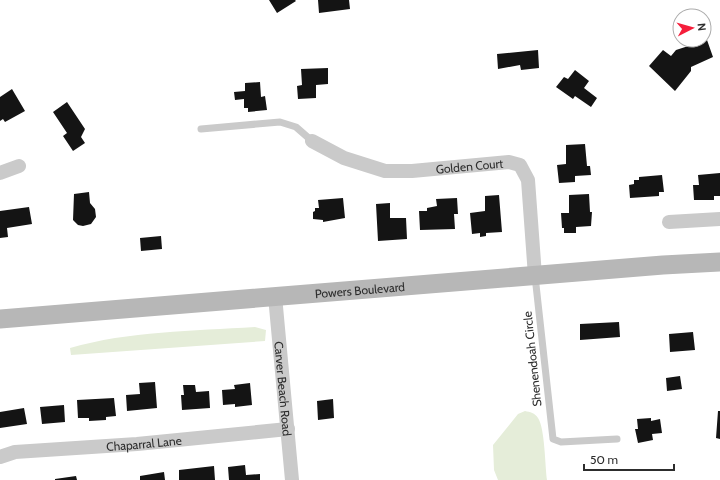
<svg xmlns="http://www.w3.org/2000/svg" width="720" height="480" font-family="Cabin,sans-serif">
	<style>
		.green { fill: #e5edd9 }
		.building { fill: #141414 }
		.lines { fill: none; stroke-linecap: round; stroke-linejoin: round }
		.lane { stroke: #cacaca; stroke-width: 7 }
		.street { stroke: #cacaca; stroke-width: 14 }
		.secondary { stroke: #b7b7b7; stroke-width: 19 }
		.labels { text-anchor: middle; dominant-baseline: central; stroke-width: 4; stroke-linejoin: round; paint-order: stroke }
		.street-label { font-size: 12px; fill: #2d2d2d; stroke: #fff }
	</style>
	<rect width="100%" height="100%" fill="#fff"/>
	<!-- green -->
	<path class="green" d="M 255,327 L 266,330 L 265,341 L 71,355 L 70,348 C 129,331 193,331 255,327 Z
		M 525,411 C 530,412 535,413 538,418 C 545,428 545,467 547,480 L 498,480 L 494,470 L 493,445 L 518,414 Z"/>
	<!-- building -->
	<path class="building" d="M 269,0 L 295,0 L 296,1 L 277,13 Z
		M 318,0 L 349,0 L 350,9 L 319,13 Z
		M 707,40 L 713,57 L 691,67 L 691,71 L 675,91 L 649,66 L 663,50 L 671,56 L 676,50 Z
		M 538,50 L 539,68 L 521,70 L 520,65 L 498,69 L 497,54 Z
		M 328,68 L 328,84 L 316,85 L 316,98 L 298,99 L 297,86 L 302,85 L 301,69 Z
		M 575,70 L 589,81 L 584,88 L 597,98 L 591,107 L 575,96 L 573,99 L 556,87 L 564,77 L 568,79 Z
		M 260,82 L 261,97 L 265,96 L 267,110 L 248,112 L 248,108 L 244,108 L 244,99 L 235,100 L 234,92 L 245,91 L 245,83 Z
		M 12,89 L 25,111 L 5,122 L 3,119 L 0,121 L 0,97 Z
		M 67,102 L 85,129 L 81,137 L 85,143 L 73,151 L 63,136 L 67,133 L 53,112 Z
		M 585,144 L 587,166 L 590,166 L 591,175 L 575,176 L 575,182 L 559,183 L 557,165 L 566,164 L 566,145 Z
		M 720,173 L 720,196 L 714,196 L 714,200 L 694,200 L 693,185 L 699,185 L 698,175 Z
		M 662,175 L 664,192 L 659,192 L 659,196 L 630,198 L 629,185 L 634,184 L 634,180 L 639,180 L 639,177 Z
		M 89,192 L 90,203 L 95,209 L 96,217 L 91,224 L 83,226 L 78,225 L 73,220 L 74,194 Z
		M 589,194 L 590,212 L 592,212 L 591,226 L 576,227 L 576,233 L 564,233 L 564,228 L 562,228 L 561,213 L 569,213 L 569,195 Z
		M 499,195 L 502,232 L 486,233 L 486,236 L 480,237 L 480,233 L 472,234 L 470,213 L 485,211 L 485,196 Z
		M 343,198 L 345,218 L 323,222 L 323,220 L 313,219 L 313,212 L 315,211 L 315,208 L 319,208 L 318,200 Z
		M 457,198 L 458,214 L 454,214 L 455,229 L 420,230 L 419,211 L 427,211 L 427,208 L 437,206 L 436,199 Z
		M 390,203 L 390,218 L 406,218 L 407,239 L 378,241 L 376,204 Z
		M 29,207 L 32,224 L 7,228 L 8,237 L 0,238 L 0,211 Z
		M 161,236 L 162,249 L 141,251 L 140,238 Z
		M 619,322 L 620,337 L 580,340 L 580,324 Z
		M 693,332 L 695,350 L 670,352 L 669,334 Z
		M 680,376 L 682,389 L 667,391 L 666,378 Z
		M 155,382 L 157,408 L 127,411 L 126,395 L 140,394 L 139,383 Z
		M 250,383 L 252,405 L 235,407 L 235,404 L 223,405 L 222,390 L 235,389 L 234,385 Z
		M 183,385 L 195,385 L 196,392 L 209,391 L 210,408 L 182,410 L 181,395 L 184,395 Z
		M 114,398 L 116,416 L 106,417 L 106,420 L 89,421 L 89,418 L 78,418 L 77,400 Z
		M 333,399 L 334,418 L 318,420 L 317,401 Z
		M 64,405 L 65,422 L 42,424 L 40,407 Z
		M 24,408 L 27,424 L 0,428 L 0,412 Z
		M 718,411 L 720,411 L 720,439 L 716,438 Z
		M 651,418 L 651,421 L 660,419 L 662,433 L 652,434 L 653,440 L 638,443 L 635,429 L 638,429 L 637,419 Z
		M 245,465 L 246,475 L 260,474 L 260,480 L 229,480 L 228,467 Z
		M 214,466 L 215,480 L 179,480 L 179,470 Z
		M 164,472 L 165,480 L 140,480 L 140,476 Z
		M 76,476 L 77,480 L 55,480 L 55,479 Z"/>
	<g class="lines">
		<!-- lane -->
		<path class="lane" d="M 201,129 L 280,122 L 296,127 L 312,141
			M 535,276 L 553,439 L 561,442 L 617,439"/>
		<!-- street -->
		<g class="street">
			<path id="s1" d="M 312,141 L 344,158 L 385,171 L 412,171 L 509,162 L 520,165 L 528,180 L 535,276"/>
			<path d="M 0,173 L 19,166"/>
			<path d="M 669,222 L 720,219"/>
			<path id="s2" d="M 275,296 L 292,480"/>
			<path id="s3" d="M 0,457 L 15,452 L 137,444 L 288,429"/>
		</g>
		<!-- secondary -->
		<path class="secondary" id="s4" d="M 0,319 L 663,265 L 720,262"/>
	</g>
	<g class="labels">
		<!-- street labels -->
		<g class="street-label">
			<text stroke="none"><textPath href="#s1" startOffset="164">Golden Court</textPath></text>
			<text stroke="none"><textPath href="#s4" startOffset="361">Powers Boulevard</textPath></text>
			<text transform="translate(532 359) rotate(-96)">Shenendoah Circle</text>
			<text stroke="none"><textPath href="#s2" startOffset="93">Carver Beach Road</textPath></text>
			<text stroke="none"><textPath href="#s3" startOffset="145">Chaparral Lane</textPath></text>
		</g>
	</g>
	<!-- north arrow -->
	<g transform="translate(692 28) rotate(84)"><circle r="19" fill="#ffffff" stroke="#ababab"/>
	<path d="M0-3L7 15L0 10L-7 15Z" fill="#f51e3b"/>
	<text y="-6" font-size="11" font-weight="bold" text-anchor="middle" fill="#2d2d2d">N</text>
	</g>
	<!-- scale -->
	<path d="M584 464v6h90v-6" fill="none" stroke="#2d2d2d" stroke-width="2"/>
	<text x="590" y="464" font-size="12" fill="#2d2d2d" stroke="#ffffff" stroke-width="3" paint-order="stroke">50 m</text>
</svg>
